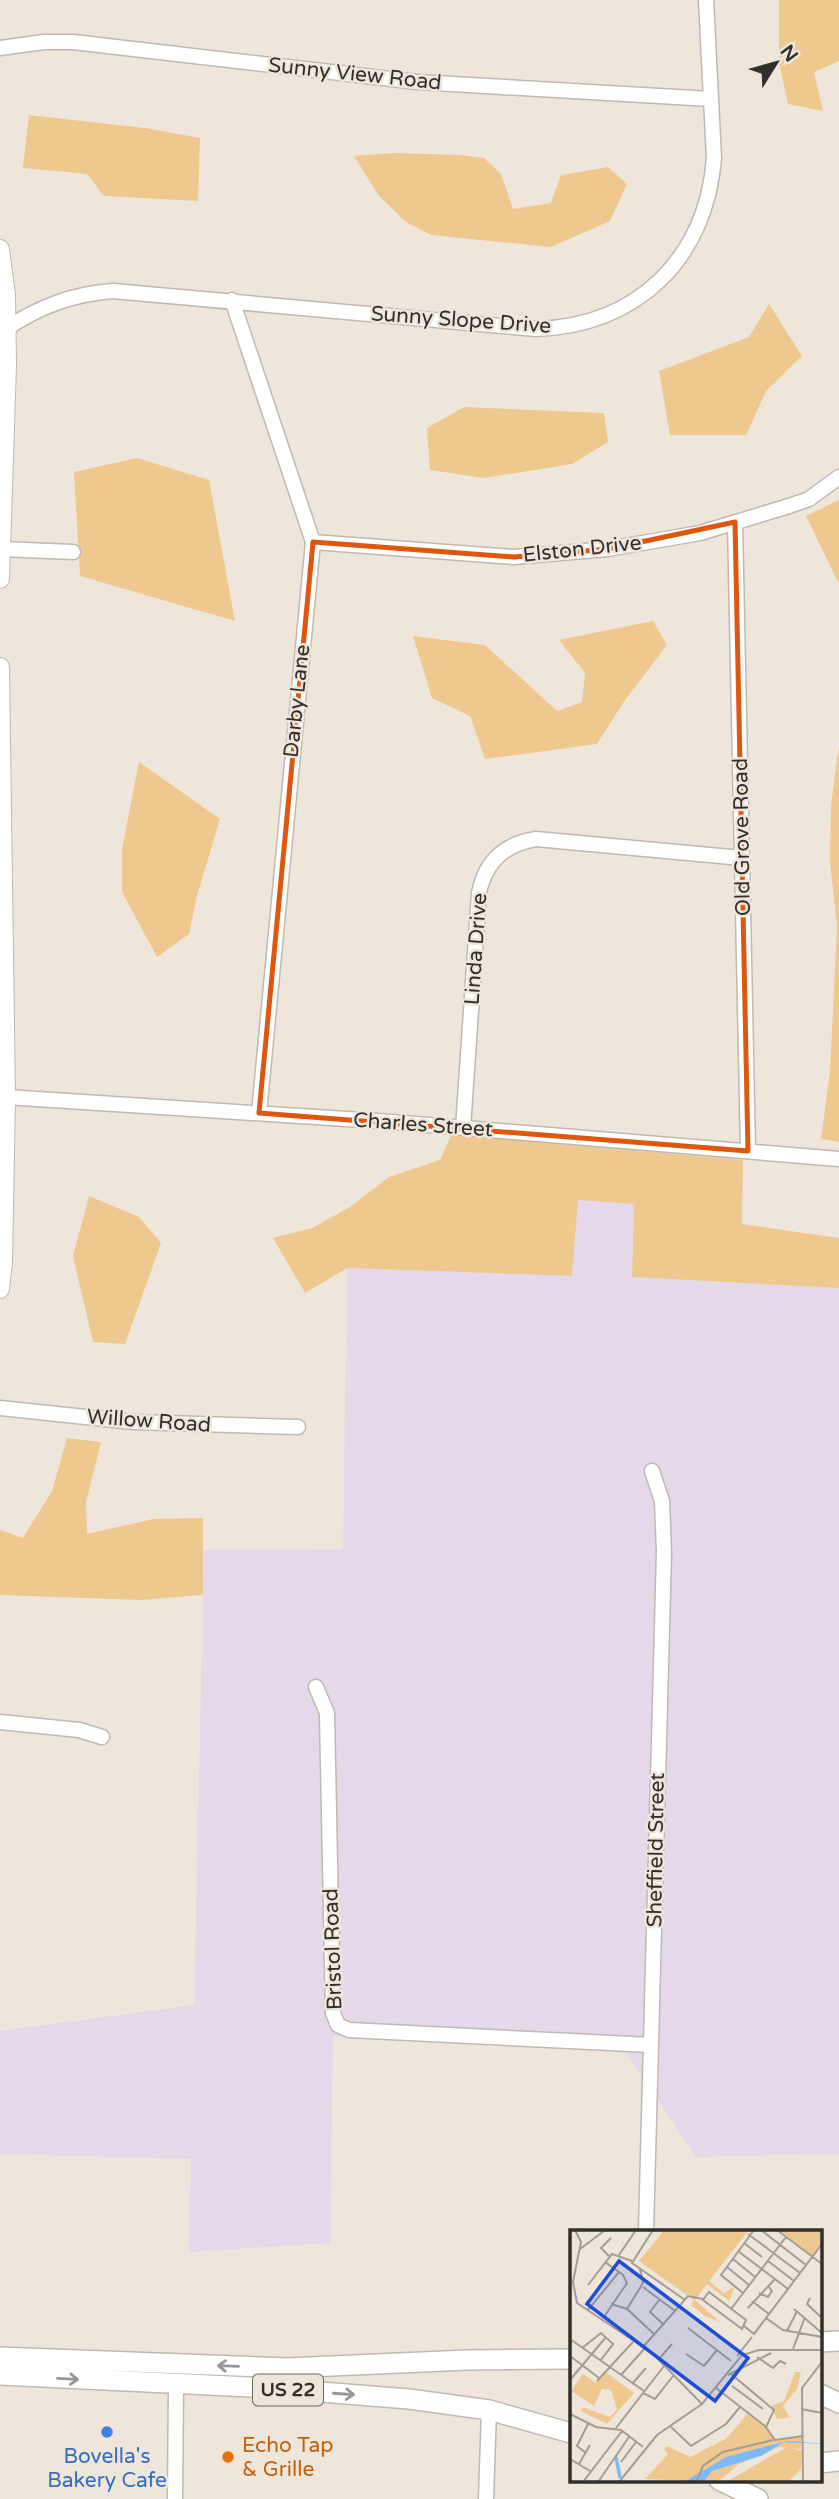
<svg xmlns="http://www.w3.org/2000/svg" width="839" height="2499" font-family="'Varela Round',sans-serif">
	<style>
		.industrial { fill: #e6d8eb }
		.green { fill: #efc88f }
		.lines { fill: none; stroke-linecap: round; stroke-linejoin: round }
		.minor-casing { stroke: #c0b9af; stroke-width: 17 }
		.major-casing { stroke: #c0b9af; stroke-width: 20 }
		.highway-casing { stroke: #c0b9af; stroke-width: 22 }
		.minor { stroke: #fff; stroke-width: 14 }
		.major { stroke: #fff; stroke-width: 18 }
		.highway { stroke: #fff; stroke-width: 19 }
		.oneway { stroke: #989795 }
		.marked { fill: none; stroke: #df570e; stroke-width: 5; stroke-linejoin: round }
		.shop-dot { fill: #3f7fe0; stroke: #eee6db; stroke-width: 2.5 }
		.food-dot { fill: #e8710a; stroke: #eee6db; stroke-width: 2.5 }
		.labels { text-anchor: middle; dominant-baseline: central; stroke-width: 5; stroke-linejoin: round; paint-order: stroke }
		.shield { fill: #eee6db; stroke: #6a6660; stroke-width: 2 }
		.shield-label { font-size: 19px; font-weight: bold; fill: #322f2b }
		.street-label { font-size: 21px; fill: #322f2b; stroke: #eee6db }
		.food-label { font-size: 21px; fill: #c56008; stroke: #eee6db; text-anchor: start }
		.shop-label { font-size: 21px; fill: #366cbe; stroke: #eee6db }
		.inset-river { fill: none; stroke: #7abafb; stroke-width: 3.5 }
		.inset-road { fill: none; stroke: #a39d95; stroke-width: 2 }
		.view { fill: #1d4ed8; fill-opacity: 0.15; stroke: #1d4ed8; stroke-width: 3.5 }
		.inset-edge { fill: none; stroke: #322f2b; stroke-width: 3.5 }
	</style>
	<rect width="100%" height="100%" fill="#eee6db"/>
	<!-- industrial -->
	<path class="industrial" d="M 577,1200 L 634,1204 L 632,1277 L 839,1288 L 839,2154 L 696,2157 L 621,2045 L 333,2036 L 330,2243 L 189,2252 L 191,2159 L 0,2154 L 0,2031 L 194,2005 L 204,1550 L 343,1549 L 347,1268 L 572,1276 Z"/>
	<!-- green -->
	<path class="green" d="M 779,0 L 839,0 L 839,61 L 814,72 L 823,111 L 788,104 L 779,62 Z
		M 29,115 L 145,128 L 200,138 L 198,201 L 104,196 L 87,174 L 23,168 Z
		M 394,153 L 460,155 L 484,158 L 501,174 L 513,209 L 551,203 L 561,175 L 608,167 L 627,184 L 610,221 L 551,247 L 431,235 L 406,222 L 379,196 L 354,156 Z
		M 769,304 L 802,356 L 766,391 L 746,435 L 670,435 L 659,371 L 749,337 Z
		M 464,407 L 604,413 L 608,442 L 572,464 L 484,478 L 430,470 L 427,428 Z
		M 137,458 L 209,480 L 235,621 L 80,576 L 74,472 Z
		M 839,500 L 839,584 L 806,516 Z
		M 653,621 L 667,645 L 625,700 L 597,744 L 485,759 L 470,716 L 432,698 L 413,636 L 485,645 L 557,711 L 582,702 L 585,673 L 559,640 Z
		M 839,745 L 839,1142 L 821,1139 L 830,1072 L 837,927 L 830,862 L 831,805 Z
		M 139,762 L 220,819 L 197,896 L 189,934 L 157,957 L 122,892 L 122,849 Z
		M 451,1135 L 743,1160 L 742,1224 L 839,1238 L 839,1288 L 632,1277 L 634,1204 L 578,1200 L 572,1276 L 347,1268 L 305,1293 L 273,1238 L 312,1228 L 350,1207 L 389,1177 L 440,1160 Z
		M 89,1196 L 139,1217 L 161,1243 L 125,1344 L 93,1342 L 73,1256 Z
		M 67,1438 L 101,1442 L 86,1502 L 87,1534 L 153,1519 L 203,1518 L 203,1595 L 141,1600 L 0,1595 L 0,1530 L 23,1538 L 52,1491 Z"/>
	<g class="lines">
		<!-- minor casing -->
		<g class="minor-casing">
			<path id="minor" d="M 0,48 L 44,42 L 73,42 L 417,82 L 711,99
				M 232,300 L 313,542 L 259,1113
				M 6,329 C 40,306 73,294 113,291 L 536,329 C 637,326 706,259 714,158 L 706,0
				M 735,522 L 748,1151
				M 313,542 L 514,557 L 608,549 L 700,533 L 789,506 L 809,499 L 839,477
				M 1,549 L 73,552
				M 6,1097 L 392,1122 L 839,1159
				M 463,1128 L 479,893 C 485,862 504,844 536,839 L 742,858
				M 0,1408 L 133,1422 L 298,1427
				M 316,1687 L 327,1713 L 333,2013 L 338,2025 L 349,2030 L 651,2045
				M 0,1722 L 79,1730 L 102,1737
				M 646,2231 L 664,1552 L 662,1501 L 652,1471
				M 175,2499 L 176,2385
				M 486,2499 L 489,2410"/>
		</g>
		<!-- major casing -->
		<g class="major-casing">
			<path id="major" d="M 0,249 L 6,295 L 7,365 L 0,579
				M 0,667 L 6,1097 L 3,1262 L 0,1289"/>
		</g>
		<!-- highway casing -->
		<g class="highway-casing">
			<path id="highway" d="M 820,2342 L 839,2341
				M 0,2357 L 287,2368 L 467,2360 L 571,2359
				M 0,2375 L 271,2388 L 409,2399 L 489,2410 L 571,2433
				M 820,2394 L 839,2403
				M 820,2463 L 839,2461
				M 719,2480 L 758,2499"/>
		</g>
		<!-- minor -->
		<use href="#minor" class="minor"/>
		<!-- major -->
		<use href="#major" class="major"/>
		<!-- highway -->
		<use href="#highway" class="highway"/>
	</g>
	<!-- one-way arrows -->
	<defs><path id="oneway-shaft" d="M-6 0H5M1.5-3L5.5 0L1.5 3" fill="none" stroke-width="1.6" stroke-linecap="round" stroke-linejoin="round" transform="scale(1.75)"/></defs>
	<g class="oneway">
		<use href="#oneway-shaft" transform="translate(228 2366) rotate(-178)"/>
		<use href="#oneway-shaft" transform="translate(68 2379) rotate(3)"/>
		<use href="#oneway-shaft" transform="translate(344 2394) rotate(4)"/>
	</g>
	<!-- marked area -->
	<path class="marked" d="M 735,522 L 748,1151 L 259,1113 L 313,542 L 514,557 L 608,549 Z"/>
	<!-- markers -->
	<circle class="shop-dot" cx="107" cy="2432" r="7"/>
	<circle class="food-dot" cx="228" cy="2457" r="7"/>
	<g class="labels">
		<!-- shield labels -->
		<rect class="shield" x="253" y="2374.5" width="70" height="31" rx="5"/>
		<g class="shield-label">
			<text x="288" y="2390">US 22</text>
		</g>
		<!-- street labels -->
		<g class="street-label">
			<text transform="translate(355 74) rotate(6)">Sunny View Road</text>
			<text transform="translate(461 320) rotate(4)">Sunny Slope Drive</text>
			<text transform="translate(582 549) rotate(-6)">Elston Drive</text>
			<text transform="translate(297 701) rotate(-84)">Darby Lane</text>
			<text transform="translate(742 837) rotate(-91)">Old Grove Road</text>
			<text transform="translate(476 949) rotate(-86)">Linda Drive</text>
			<text transform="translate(423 1125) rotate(4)">Charles Street</text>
			<text transform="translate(149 1421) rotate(4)">Willow Road</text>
			<text transform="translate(656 1850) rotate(-89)">Sheffield Street</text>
			<text transform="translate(333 1949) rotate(-92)">Bristol Road</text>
		</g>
		<!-- food labels -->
		<g class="food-label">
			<text x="242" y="2445">Echo Tap<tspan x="242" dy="24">&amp; Grille</tspan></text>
		</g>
		<!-- shop labels -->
		<g class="shop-label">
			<text x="107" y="2456">Bovella's<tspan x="107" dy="24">Bakery Cafe</tspan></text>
		</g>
	</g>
	<!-- overview -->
	<g transform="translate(570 2230)">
		<rect width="252" height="252" fill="#eee6db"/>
		<path d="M 89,0 L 179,0 L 139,51 L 154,63 L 165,56 L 159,71 L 137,54 L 125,70 L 150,92 L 135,86 L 121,75 L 124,70 L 69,31 L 92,3 ZM 209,0 L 252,0 L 252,13 L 242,26 ZM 34,141 L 64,163 L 37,194 L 11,181 L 13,177 L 40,187 L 47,179 L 41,160 L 32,159 L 24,176 L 1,161 L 13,144 L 26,153 ZM 225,142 L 231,142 L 227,159 L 213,176 L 220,187 L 207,189 L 201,176 L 214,171 ZM 177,184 L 195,196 L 205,210 L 233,206 L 230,219 L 209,217 L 169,234 L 148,252 L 75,249 L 98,224 L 94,219 L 97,216 L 120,227 L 157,208 ZM 217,217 L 232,221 L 231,239 L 218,252 L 156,252 Z" fill="#efc88f"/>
		<path d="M 217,211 L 223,211 L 241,213 L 246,213 L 252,214 L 214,212 L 191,226 L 142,241 L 135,250 L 114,252 L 156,227 Z" fill="#7abafb"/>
		<path class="inset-river" d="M 46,227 L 50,248"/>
		<path class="inset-road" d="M 5,0 L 11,12 L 3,52 L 7,73 L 82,123 L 132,174M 83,0 L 62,33 L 115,70M 191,0 L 236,35M 207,0 L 252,34M 178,4 L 230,43M 174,13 L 192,27M 10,19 L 34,1M 168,21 L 218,59M 49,25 L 66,0M 39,26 L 31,18 L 41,8M 163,29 L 185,47M 198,31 L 224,51M 157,37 L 179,55M 18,55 L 42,24 L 62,31M 73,57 L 105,81M 139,62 L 176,90 L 172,99 L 133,70 ZM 173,63 L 151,45 L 184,0M 189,63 L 198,67 L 202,61 L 199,57M 240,68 L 237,74 L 252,88M 90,69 L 80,82 L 93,94M 182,71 L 199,84M 41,74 L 57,79 L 84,104M 178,78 L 205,49M 57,79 L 73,53 L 70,39M 161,79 L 216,7M 224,79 L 252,103M 18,80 L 49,42M 34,87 L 57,53 L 53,45 L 35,32M 196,88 L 213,100 L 252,107M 174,96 L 184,104 L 252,14M 118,98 L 161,131M 217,101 L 227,81M 0,109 L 74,161M 73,117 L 118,66 L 133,69M 12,118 L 31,103 L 43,114 L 30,131M 223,119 L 235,87M 116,124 L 134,136 L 147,120M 0,126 L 29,148M 167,126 L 182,107M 187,127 L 203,138 L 210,131 L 216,134M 88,130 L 102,114M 161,144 L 204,180 L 196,197M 51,145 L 75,118M 158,145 L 201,123M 0,150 L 36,107M 27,151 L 63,112M 62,154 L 76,138M 162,156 L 193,179M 146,158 L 195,196 L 205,210 L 233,206M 73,163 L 85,169 L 103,146M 231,179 L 252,183M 0,184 L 26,197 L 51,200 L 73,217M 101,197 L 121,216 L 156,194 L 170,177M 46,198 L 94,136M 16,223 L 7,216 L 18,194M 0,229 L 20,241M 51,232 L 66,212M 9,234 L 20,215M 13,252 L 52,201M 28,252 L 59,207M 49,252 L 87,205 L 132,174 L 172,125 L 189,120 L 252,120M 126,252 L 133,236 L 153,222 L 203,210M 233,252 L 232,158 L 252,132"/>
		<path class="view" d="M 49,31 L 178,128 L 145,171 L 17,74 Z"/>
		<rect width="252" height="252" class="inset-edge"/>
	</g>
	<!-- north arrow -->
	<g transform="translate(776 63) rotate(53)" stroke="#eee6db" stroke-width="5" paint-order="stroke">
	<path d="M0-5L12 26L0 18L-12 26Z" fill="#322f2b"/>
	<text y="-10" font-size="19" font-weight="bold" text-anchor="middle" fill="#322f2b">N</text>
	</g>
</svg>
